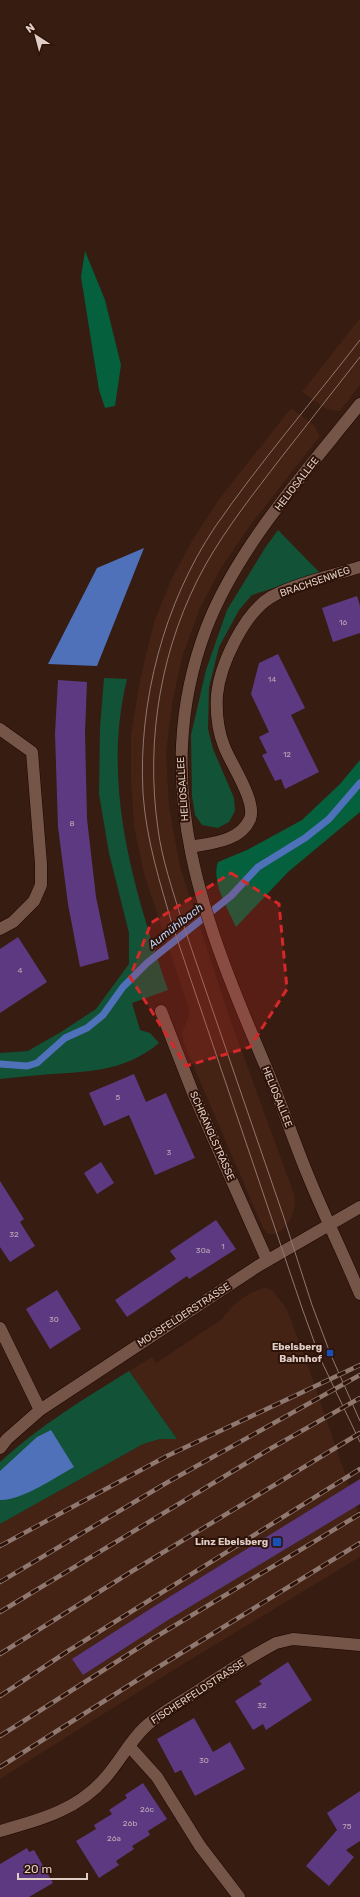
<svg xmlns="http://www.w3.org/2000/svg" width="360" height="1897" font-family="Rubik,sans-serif">
	<style>
		.built { fill: #442214 }
		.green { fill: #125337 }
		.forest { fill: #04603d }
		.water { fill: #4e71ba }
		.lines { fill: none; stroke-linecap: round; stroke-linejoin: round }
		.stream { stroke: #4e71ba; stroke-width: 7 }
		.building { fill: #5d3982 }
		.minor-casing { stroke: #1d0500; stroke-width: 13 }
		.minor { stroke: #765549; stroke-width: 12 }
		.tram { stroke: #8f786f; stroke-width: 1 }
		.rail-casing { stroke: #8f786f; stroke-width: 4.5 }
		.rail { stroke: #2d1208; stroke-width: 3; stroke-dasharray: 9; stroke-linecap: butt }
		.marked { fill: #d62828; fill-opacity: 0.2; stroke: #d62828; stroke-width: 3; stroke-dasharray: 8 5; stroke-linejoin: round }
		.transit-dot { fill: #1a4fb4; stroke: #2d1208; stroke-width: 1.5 }
		.labels { text-anchor: middle; dominant-baseline: central; stroke-width: 4; stroke-linejoin: round; paint-order: stroke }
		.number-label { font-size: 8px; fill: #bfa8b5 }
		.street-label { font-size: 10px; fill: #e0cdc6; stroke: #2d1208 }
		.poi-label { font-size: 10px; font-weight: bold; fill: #e0cdc6; stroke: #2d1208; text-anchor: end }
		.water-label { font-size: 11px; font-style: italic; fill: #bdd1fa; stroke: #2d1208 }
	</style>
	<rect width="100%" height="100%" fill="#371c11"/>
	<!-- built -->
	<path class="built" d="M 360,318 L 360,385 L 340,411 L 326,409 L 302,392 Z
		M 291,408 L 314,425 L 320,436 L 249,527 L 221,568 L 200,608 L 182,657 L 172,705 L 166,754 L 169,806 L 180,867 L 230,1019 L 294,1194 L 295,1204 L 292,1217 L 283,1229 L 275,1234 L 268,1234 L 263,1228 L 184,1044 L 182,1033 L 190,1012 L 144,874 L 134,827 L 131,779 L 131,735 L 140,680 L 154,622 L 171,580 L 193,539 L 220,498 Z
		M 265,1287 L 273,1291 L 287,1309 L 311,1374 L 360,1518 L 360,1557 L 167,1674 L 0,1779 L 0,1524 L 143,1444 L 160,1439 L 177,1439 L 129,1371 L 152,1357 L 156,1363 L 222,1319 L 233,1305 L 250,1293 Z"/>
	<!-- green -->
	<path class="green" d="M 278,530 L 320,573 L 252,595 L 239,610 L 219,647 L 209,687 L 208,729 L 213,749 L 234,798 L 235,811 L 229,822 L 218,828 L 202,825 L 195,815 L 192,796 L 191,735 L 206,670 L 227,610 L 265,548 Z
		M 104,678 L 127,679 C 101,785 134,890 168,990 L 132,1003 L 140,1030 L 150,1033 L 159,1043 C 122,1074 84,1071 40,1075 C 26,1076 13,1078 0,1079 L 0,1053 L 28,1051 L 61,1032 L 96,1009 L 129,964 L 129,933 L 109,853 L 99,794 L 100,728 Z
		M 129,1371 L 177,1439 L 160,1439 L 143,1444 L 0,1524 L 0,1462 C 39,1426 84,1399 129,1371 Z"/>
	<!-- forest -->
	<path class="forest" d="M 85,251 L 105,300 L 121,365 L 115,406 L 105,408 L 99,390 L 81,277 Z
		M 360,760 L 360,812 L 288,872 L 236,927 C 228,908 211,883 218,862 L 247,850 L 302,820 L 340,784 Z"/>
	<!-- water -->
	<path class="water" d="M 144,548 L 97,666 L 48,664 L 97,568 Z
		M 51,1430 L 74,1467 C 56,1477 21,1501 0,1500 L 0,1471 L 37,1437 Z"/>
	<g class="lines">
		<!-- stream -->
		<path class="stream" d="M 0,1064 L 27,1066 L 37,1063 L 65,1038 L 87,1028 L 103,1015 L 123,987 L 147,963 L 231,896 L 258,867 L 305,838 L 329,819 L 360,783"/>
	</g>
	<!-- building -->
	<path class="building" d="M 357,596 L 360,606 L 360,633 L 333,642 L 322,608 Z
		M 278,654 L 305,708 L 291,715 L 319,772 L 285,789 L 281,779 L 275,781 L 262,755 L 267,753 L 259,737 L 269,732 L 251,694 L 259,663 Z
		M 58,680 L 87,682 L 85,732 L 87,819 L 96,897 L 109,959 L 80,967 L 68,904 L 58,827 L 55,733 Z
		M 18,937 L 47,982 L 0,1013 L 0,949 Z
		M 134,1074 L 146,1102 L 166,1093 L 195,1158 L 155,1175 L 129,1115 L 104,1126 L 89,1093 Z
		M 101,1162 L 114,1183 L 97,1194 L 84,1173 Z
		M 0,1181 L 24,1219 L 20,1222 L 35,1246 L 10,1262 L 0,1247 Z
		M 216,1220 L 236,1249 L 189,1279 L 187,1276 L 127,1317 L 115,1300 L 176,1259 L 170,1251 Z
		M 57,1290 L 81,1329 L 50,1349 L 26,1309 Z
		M 360,1479 L 360,1504 L 168,1620 L 83,1675 L 72,1659 L 158,1604 Z
		M 288,1662 L 312,1700 L 266,1730 L 263,1724 L 253,1730 L 235,1701 L 262,1684 L 259,1681 Z
		M 194,1718 L 213,1752 L 230,1742 L 245,1769 L 195,1796 L 181,1770 L 175,1773 L 157,1739 Z
		M 143,1783 L 167,1819 L 148,1831 L 150,1835 L 132,1846 L 134,1849 L 116,1861 L 119,1865 L 99,1878 L 76,1841 L 96,1829 L 94,1825 L 112,1814 L 109,1810 L 127,1798 L 125,1795 Z
		M 360,1791 L 360,1841 L 346,1850 L 354,1857 L 329,1886 L 306,1866 L 337,1830 L 327,1813 Z
		M 27,1848 L 29,1852 L 34,1850 L 53,1883 L 29,1897 L 0,1897 L 0,1864 Z"/>
	<g class="lines">
		<!-- minor casing -->
		<g class="minor-casing">
			<path id="minor" d="M 360,404 C 306,472 237,547 206,629 C 147,786 206,927 268,1072 C 282,1105 293,1139 307,1173 C 323,1213 343,1253 360,1294
				M 0,729 L 32,752 L 41,864 L 41,885 L 34,901 L 13,922 L 0,929
				M 190,847 C 210,843 240,842 250,819 C 257,801 230,763 224,746 C 218,731 216,712 217,695 C 220,665 244,613 271,597 C 294,584 334,575 360,567
				M 161,1011 L 193,1093 L 267,1260
				M 0,1328 L 40,1410
				M 0,1448 L 7,1439 L 40,1410 L 258,1266 L 360,1207
				M 129,1746 L 157,1777 L 200,1846 L 239,1897
				M 0,1831 C 40,1820 78,1810 106,1777 C 120,1761 130,1741 145,1727 C 160,1713 179,1703 196,1692 C 222,1675 248,1658 276,1643 L 293,1639 L 360,1645"/>
		</g>
		<!-- minor -->
		<use href="#minor" class="minor"/>
		<!-- tram -->
		<path class="tram" d="M 360,340 C 312,402 260,462 215,527 C 164,603 138,702 143,793 C 146,839 160,883 173,927 L 302,1308 L 320,1358 L 360,1442
			M 360,357 C 333,391 307,425 280,459 C 254,493 227,527 206,564 C 161,644 145,739 158,829 C 162,860 173,891 182,921 L 283,1215 L 312,1305 L 330,1353 L 360,1421"/>
		<!-- rail casing -->
		<g class="rail-casing">
			<path id="rail" d="M 0,1546 L 167,1456 L 360,1365
				M 0,1582 L 168,1482 L 360,1375
				M 0,1612 L 268,1450 L 360,1398
				M 0,1654 L 134,1570 L 360,1433
				M 0,1696 L 68,1651 L 360,1469
				M 0,1736 L 154,1638 L 360,1514
				M 0,1767 L 139,1679 L 360,1543"/>
		</g>
		<!-- rail -->
		<use href="#rail" class="rail"/>
	</g>
	<!-- marked area -->
	<path class="marked" d="M 231,873 L 279,904 L 287,989 L 250,1047 L 186,1066 L 130,977 L 151,923 Z"/>
	<!-- markers -->
	<g class="transit-dot">
		<rect x="326" y="1349" width="8" height="8" rx="2"/>
		<rect x="272" y="1537" width="10" height="10" rx="2"/>
	</g>
	<g class="labels">
		<!-- number labels -->
		<g class="number-label">
			<text x="343" y="622">16</text>
			<text x="272" y="679">14</text>
			<text x="287" y="754">12</text>
			<text x="72" y="823">8</text>
			<text x="20" y="970">4</text>
			<text x="118" y="1097">5</text>
			<text x="169" y="1152">3</text>
			<text x="14" y="1234">32</text>
			<text x="223" y="1246">1</text>
			<text x="203" y="1250">30a</text>
			<text x="54" y="1319">30</text>
			<text x="262" y="1705">32</text>
			<text x="204" y="1760">30</text>
			<text x="147" y="1809">26c</text>
			<text x="130" y="1823">26b</text>
			<text x="347" y="1826">75</text>
			<text x="114" y="1838">26a</text>
		</g>
		<!-- street labels -->
		<g class="street-label">
			<text transform="translate(297 484) rotate(-52)">HELIOSALLEE</text>
			<text transform="translate(315 582) rotate(-19)">BRACHSENWEG</text>
			<text transform="translate(183 789) rotate(-94)">HELIOSALLEE</text>
			<text transform="translate(277 1097) rotate(68)">HELIOSALLEE</text>
			<text transform="translate(212 1136) rotate(66)">SCHRANGLSTRASSE</text>
			<text transform="translate(184 1315) rotate(-33)">MOOSFELDERSTRASSE</text>
			<text transform="translate(198 1692) rotate(-33)">FISCHERFELDSTRASSE</text>
		</g>
		<!-- poi labels -->
		<g class="poi-label">
			<text x="322" y="1347">Ebelsberg<tspan x="322" dy="12">Bahnhof</tspan></text>
			<text x="268" y="1542">Linz Ebelsberg</text>
		</g>
		<!-- water labels -->
		<g class="water-label">
			<text transform="translate(176 926) rotate(-38)">Aumühlbach</text>
		</g>
	</g>
	<!-- north arrow -->
	<g transform="translate(36 36) rotate(324)" stroke="#2d1208" stroke-width="3" paint-order="stroke">
	<path d="M0-3L7 15L0 10L-7 15Z" fill="#e0cdc6"/>
	<text y="-6" font-size="11" font-weight="bold" text-anchor="middle" fill="#e0cdc6">N</text>
	</g>
	<!-- scale -->
	<path d="M18 1873v6h69v-6" fill="none" stroke="#e0cdc6" stroke-width="2"/>
	<text x="24" y="1873" font-size="12" fill="#e0cdc6" stroke="#2d1208" stroke-width="3" paint-order="stroke">20 m</text>
</svg>
